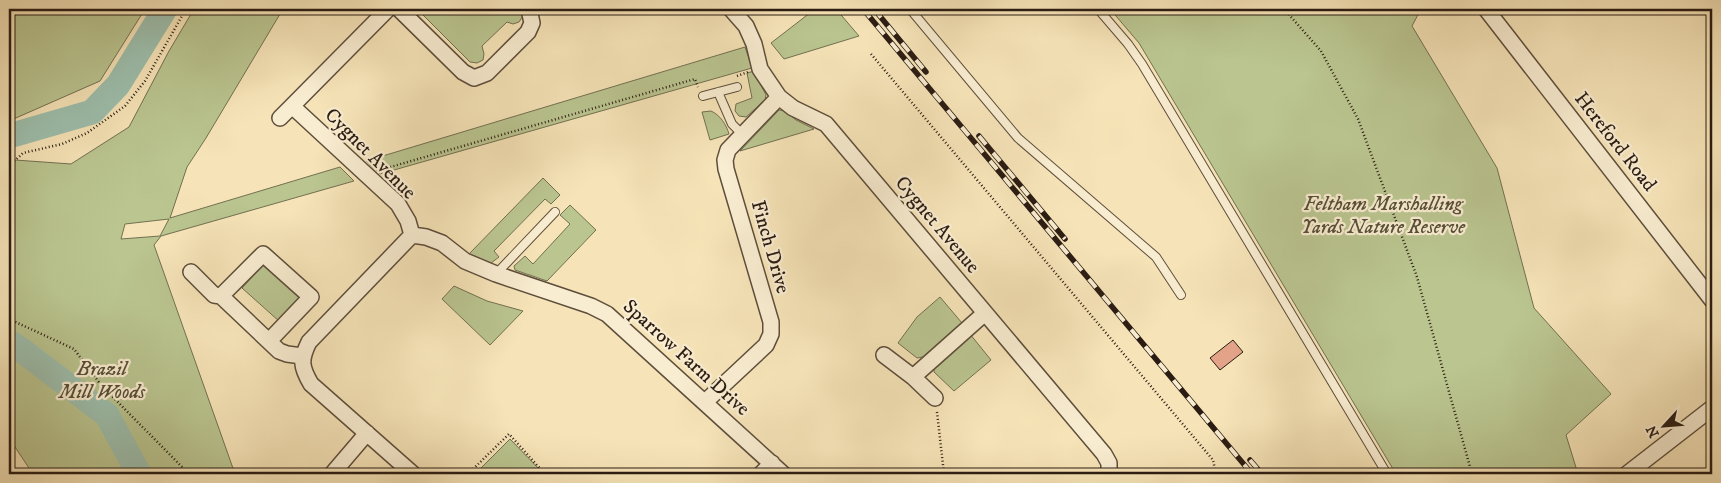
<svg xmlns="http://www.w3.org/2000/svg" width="1721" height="483" font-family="'IM FELL DW Pica',serif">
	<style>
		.green { fill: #bac590; stroke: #727052; fill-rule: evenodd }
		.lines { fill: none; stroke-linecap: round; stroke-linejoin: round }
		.river { stroke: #9dbfad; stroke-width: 25 }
		.building { fill: #e2a389; stroke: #2b1c13 }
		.lane-casing { stroke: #5e4e3c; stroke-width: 10 }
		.street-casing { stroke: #5e4e3c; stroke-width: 18 }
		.path { stroke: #2b1c13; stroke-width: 2.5; stroke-dasharray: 1 2.5; stroke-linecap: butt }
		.lane { stroke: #f9edd1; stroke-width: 8 }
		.street { stroke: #f9edd1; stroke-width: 15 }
		.rail-casing { stroke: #2b1c13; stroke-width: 5.5 }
		.rail { stroke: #f9edd1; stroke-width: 4; stroke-dasharray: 11; stroke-linecap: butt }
		.labels { text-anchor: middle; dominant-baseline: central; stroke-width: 4.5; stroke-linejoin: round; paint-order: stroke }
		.street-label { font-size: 20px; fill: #2b1c13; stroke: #f9edd1 }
		.park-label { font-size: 20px; font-style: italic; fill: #564f38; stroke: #f9edd1 }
	</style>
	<rect width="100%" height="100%" fill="#f6e4b8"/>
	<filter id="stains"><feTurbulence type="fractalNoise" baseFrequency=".004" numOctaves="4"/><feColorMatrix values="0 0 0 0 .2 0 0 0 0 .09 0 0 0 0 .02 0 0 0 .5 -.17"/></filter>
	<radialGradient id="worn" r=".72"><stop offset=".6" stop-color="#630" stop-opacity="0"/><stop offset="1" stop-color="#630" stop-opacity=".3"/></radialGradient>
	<!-- green -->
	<path class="green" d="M 9,9 L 145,9 L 100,81 L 9,121 Z
		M 194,9 L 283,9 L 206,138 L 187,167 L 170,218 L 340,167 L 354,181 L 161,236 L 154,245 L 235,474 L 33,474 L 9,438 L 9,164 L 15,160 L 71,164 L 129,127 L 169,51 ZM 169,219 L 160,236 L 121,239 L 125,224 Z
		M 419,9 L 520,9 L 523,16 L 519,22 L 513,24 L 507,22 L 482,46 L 484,54 L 483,60 L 477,63 L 470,62 L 418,10 Z
		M 815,9 L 836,9 L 859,36 L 784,59 L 771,43 Z
		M 1110,9 L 1421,9 L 1412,26 L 1497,168 L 1534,308 L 1611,394 L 1566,435 L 1578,474 L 1396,474 L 1139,43 Z
		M 745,47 L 752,68 L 380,174 L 366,161 Z
		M 754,71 L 766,95 L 765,100 L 746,117 L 739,116 L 735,111 L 736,104 L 752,98 L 747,73 Z
		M 779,110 L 785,111 L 796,120 L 814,129 L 740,151 Z
		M 711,111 C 720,115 726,124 729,134 L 710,140 L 702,112 Z
		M 543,178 L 560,195 L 551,204 L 545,199 L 494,251 L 499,257 L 491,263 L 469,254 Z
		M 570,205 L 596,230 L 547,281 L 515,270 L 514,266 L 525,256 L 533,264 L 570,224 L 560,215 Z
		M 264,264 L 301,299 L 280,322 L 242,288 Z
		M 454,286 L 487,301 L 523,311 L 490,345 L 442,299 Z
		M 940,297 L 962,323 L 923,357 L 917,358 L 898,343 L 917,317 Z
		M 970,334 L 991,360 L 954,391 L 934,372 L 934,365 Z
		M 510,439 L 544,474 L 475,474 Z"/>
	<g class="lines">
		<!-- river -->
		<path class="river" d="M 9,136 L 92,112 L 118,85 L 165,9
			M 9,342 L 20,349 L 107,415 L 139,474"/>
	</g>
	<!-- building -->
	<path class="building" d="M 1233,340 L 1243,352 L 1220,370 L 1210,358 Z"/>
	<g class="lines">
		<!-- lane casing -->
		<g class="lane-casing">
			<path id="lane" d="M 910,9 L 1018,138 L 1156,257 L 1181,295
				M 1098,9 L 1128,44 L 1142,64 L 1387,474
				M 718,92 L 732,124 L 743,135
				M 703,96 L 737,87
				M 496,274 L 555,212"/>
		</g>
		<!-- street casing -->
		<g class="street-casing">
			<path id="street" d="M 388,9 L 292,106 L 398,204 L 408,221 L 412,235
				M 399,9 L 463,72 L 474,78 L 487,73 L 528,32 L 532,23 L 529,9
				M 731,9 L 746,26 L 754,44 L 760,69 L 779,97 L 793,108 L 826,124 L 1104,454 L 1109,463 L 1109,474
				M 1486,9 L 1712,300
				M 280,118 L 292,106
				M 191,272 L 214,295 L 221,296
				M 269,341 L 311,297 L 263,254 L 221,296 L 279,351 L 287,354 L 302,356
				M 884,355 L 913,377 L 985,313
				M 913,377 L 935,398
				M 705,402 L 766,345 L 771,334 L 771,322 L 726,169 L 725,160 L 728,150 L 779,97
				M 332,474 L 367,433
				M 413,474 L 311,384 C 301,367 300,360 309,342 L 412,235 L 426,237 L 442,243 L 465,261 L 496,274 L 591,306 L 607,314 L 783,474
				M 761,474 L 772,463
				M 1627,474 L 1712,408"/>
		</g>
		<!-- path -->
		<path class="path" d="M 1284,9 L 1321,51 L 1358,119 L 1417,277 L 1472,474
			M 871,54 L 1213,460 L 1216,474
			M 737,76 L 748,72
			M 9,166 L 23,153 L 62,144 L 87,133 L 125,106 L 145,81 L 186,9
			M 380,170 L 695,79 L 698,87
			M 9,319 L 74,349 L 101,385 L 189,474
			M 937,412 L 944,474
			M 468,474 L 509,434 L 545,474"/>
		<!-- lane -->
		<use href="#lane" class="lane"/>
		<!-- street -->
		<use href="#street" class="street"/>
		<!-- rail casing -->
		<g class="rail-casing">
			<path id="rail" d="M 863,9 L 1252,474
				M 874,9 L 926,72
				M 979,136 L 1065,239
				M 1250,460 L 1262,474"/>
		</g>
		<!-- rail -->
		<use href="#rail" class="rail"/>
	</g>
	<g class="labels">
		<!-- street labels -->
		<g class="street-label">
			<text transform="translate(1615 142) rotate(52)">Hereford Road</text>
			<text transform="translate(370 154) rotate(45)">Cygnet Avenue</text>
			<text transform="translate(937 225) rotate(50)">Cygnet Avenue</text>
			<text transform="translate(770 247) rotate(74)">Finch Drive</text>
			<text transform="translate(686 358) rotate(42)">Sparrow Farm Drive</text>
		</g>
		<!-- park labels -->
		<g class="park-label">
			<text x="1383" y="204">Feltham Marshalling<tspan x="1383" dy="23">Yards Nature Reserve</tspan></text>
			<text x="102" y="369">Brazil<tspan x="102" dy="23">Mill Woods</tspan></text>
		</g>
	</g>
	<!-- margin -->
	<rect width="1721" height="483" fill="none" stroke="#f6e4b8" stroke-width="30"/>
	<rect x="10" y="10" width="1701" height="463" fill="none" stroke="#2b1c13" stroke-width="2.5"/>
	<rect x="15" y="15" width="1691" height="453" fill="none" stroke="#2b1c13"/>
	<!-- north arrow -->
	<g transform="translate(1664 426) rotate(244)" stroke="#f9edd1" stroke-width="4" paint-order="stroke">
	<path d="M0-4L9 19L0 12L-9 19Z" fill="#2b1c13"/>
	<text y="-8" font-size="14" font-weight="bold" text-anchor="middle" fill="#2b1c13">N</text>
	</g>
	<rect width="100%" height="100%" filter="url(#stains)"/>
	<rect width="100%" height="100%" fill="url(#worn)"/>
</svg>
